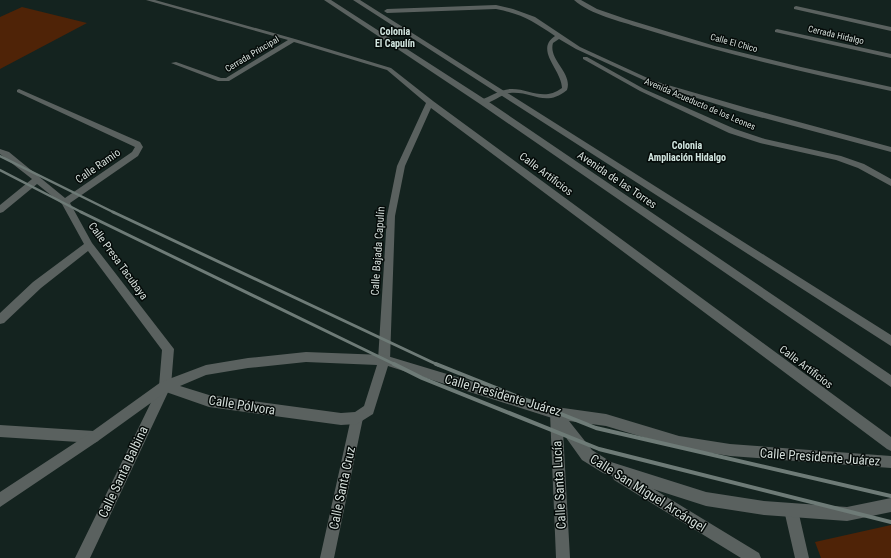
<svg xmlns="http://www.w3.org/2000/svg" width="891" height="558" font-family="'Roboto Condensed',sans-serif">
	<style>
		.green { fill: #4f2307 }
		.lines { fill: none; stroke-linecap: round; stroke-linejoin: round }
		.minor { fill: #5a615f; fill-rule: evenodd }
		.tertiary { fill: #5a615f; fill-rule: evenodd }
		.rail-far2 { stroke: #6e7b77; stroke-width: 2.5 }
		.rail-far1 { stroke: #6e7b77; stroke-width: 3 }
		.rail { stroke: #6e7b77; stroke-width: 4 }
		.labels { text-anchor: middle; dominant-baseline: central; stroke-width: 3; stroke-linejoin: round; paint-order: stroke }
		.far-street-label { font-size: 9px; fill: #d4deda; stroke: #050b09 }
		.far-neighbourhood-label { font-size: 10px; font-weight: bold; fill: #d3e7e1; stroke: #050b09 }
		.street-label { font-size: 11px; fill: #d4deda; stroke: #050b09 }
		.near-street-label { font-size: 13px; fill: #d4deda; stroke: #050b09 }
	</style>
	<rect width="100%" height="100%" fill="#14231f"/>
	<!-- green -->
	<path class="green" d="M 22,7 L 87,23 L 0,69 L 0,17 Z
		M 891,525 L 891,558 L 821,558 L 815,542 Z"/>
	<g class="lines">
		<!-- minor -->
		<path class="minor" d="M 146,0 L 155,0 L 295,39 L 391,68 L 433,101 L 891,437 L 891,451 L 887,449 L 431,108 L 405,166 L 395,216 L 390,360 L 388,364 L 384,365 L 380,364 L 378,360 L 387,216 L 397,166 L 426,103 L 387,70 L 294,42 L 229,81 L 218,81 L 171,63 L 176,62 L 221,78 L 226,78 L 288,40 Z
			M 574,0 L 581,0 L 597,9 L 626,19 L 715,46 L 801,67 L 891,87 L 891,91 C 807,73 723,54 641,28 C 620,21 591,15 574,0 Z
			M 496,5 L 513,9 L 535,17 L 580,47 L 654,81 L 747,108 L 891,147 L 891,152 L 741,112 L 650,83 L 576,49 L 559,39 L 553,43 C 548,60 573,73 567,90 C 545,108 533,91 510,93 C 500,94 491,105 480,104 L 480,100 C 490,97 499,90 510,89 C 529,88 543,102 562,88 C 562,70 534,50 555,36 C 533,21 522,14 496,9 L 387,13 L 384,11 L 387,9 Z
			M 796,6 L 891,27 L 891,31 L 794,9 L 794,7 Z
			M 777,29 L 891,54 L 891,58 L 775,32 L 775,30 Z
			M 583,57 L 587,57 L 644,89 L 735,129 L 765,139 L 841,156 L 864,164 L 891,179 L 891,186 L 858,168 L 836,160 L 760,143 L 729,133 L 640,91 L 583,59 Z
			M 19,89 L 140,142 L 143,147 L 138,156 L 70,203 L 92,243 L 174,349 L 171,386 L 90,558 L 75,558 L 159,386 L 162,350 L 88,251 L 41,288 L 4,323 L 0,324 L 0,313 L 33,282 L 84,244 L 62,204 L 37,184 L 3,212 L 0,213 L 0,205 L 32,179 L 0,154 L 0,149 L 9,152 L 65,198 L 132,152 L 135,147 L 17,92 L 17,90 Z
			M 556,407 L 560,409 L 562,413 L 570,558 L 556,558 L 550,413 L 552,409 Z
			M 357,412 L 361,414 L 363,418 L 334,558 L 320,558 L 351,418 L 353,414 Z
			M 0,425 L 94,431 L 98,433 L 100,437 L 98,441 L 94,443 L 0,437 Z
			M 619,468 L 759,553 L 761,558 L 741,558 L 614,480 L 612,475 L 614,470 Z
			M 791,503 L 796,505 L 798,510 L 809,558 L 795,558 L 784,510 L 786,505 Z"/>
		<!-- tertiary -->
		<path class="tertiary" d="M 324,0 L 331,0 L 486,100 L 891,375 L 891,387 L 480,104 Z
			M 353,0 L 360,0 L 891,335 L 891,346 Z
			M 306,352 L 384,355 L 556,407 L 606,414 L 679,436 L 730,444 L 891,456 L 891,468 L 730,456 L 679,448 L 606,426 L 569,421 L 592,450 L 611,462 L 706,492 L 764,501 L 847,507 L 891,498 L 891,512 L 847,521 L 764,515 L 706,506 L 603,473 L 582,460 L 552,418 L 388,366 L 373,414 L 357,424 L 341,425 L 209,407 L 166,392 L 98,441 L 0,507 L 0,492 L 90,433 L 161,382 L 206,365 L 248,358 ZM 306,362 L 377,365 L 364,406 L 355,412 L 341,413 L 209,395 L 180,386 L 206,375 L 248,368 Z"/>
		<!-- rail-far2 -->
		<path class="rail-far2" d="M 0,156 L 115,213
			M 0,170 L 83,213"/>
		<!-- rail-far1 -->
		<path class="rail-far1" d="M 81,212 L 396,365
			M 113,212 L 438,365"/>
		<!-- rail -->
		<path class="rail" d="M 394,364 L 422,378 L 599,449 L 891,522
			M 436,364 L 596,428 L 891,496"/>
	</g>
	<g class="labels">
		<!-- far-street labels -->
		<g class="far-street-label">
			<text transform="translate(836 35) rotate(13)">Cerrada Hidalgo</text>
			<text transform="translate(734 43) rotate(15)">Calle El Chico</text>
			<text transform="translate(252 54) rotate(-31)">Cerrada Principal</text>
			<text transform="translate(700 104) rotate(23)">Avenida Acueducto de los Leones</text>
		</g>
		<!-- far-neighbourhood labels -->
		<g class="far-neighbourhood-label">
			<text x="395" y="31">Colonia<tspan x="395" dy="12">El Capulín</tspan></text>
			<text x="687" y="145">Colonia<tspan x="687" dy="12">Ampliación Hidalgo</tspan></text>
		</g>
		<!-- street labels -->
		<g class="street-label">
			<text transform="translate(98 166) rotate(-35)">Calle Ramio</text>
			<text transform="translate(546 174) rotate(37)">Calle Artificios</text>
			<text transform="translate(617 180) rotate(34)">Avenida de las Torres</text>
			<text transform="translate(378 251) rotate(-86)">Calle Bajada Capulín</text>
			<text transform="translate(118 261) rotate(54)">Calle Presa Tacubaya</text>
			<text transform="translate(806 367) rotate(37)">Calle Artificios</text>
		</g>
		<!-- near-street labels -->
		<g class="near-street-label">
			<text transform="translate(503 395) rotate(16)">Calle Presidente Juárez</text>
			<text transform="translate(242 405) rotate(9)">Calle Pólvora</text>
			<text transform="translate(820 457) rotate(4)">Calle Presidente Juárez</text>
			<text transform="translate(123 472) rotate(-65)">Calle Santa Balbina</text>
			<text transform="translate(559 485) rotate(-93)">Calle Santa Lucía</text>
			<text transform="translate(342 488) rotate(-78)">Calle Santa Cruz</text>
			<text transform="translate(648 493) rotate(32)">Calle San Miguel Arcángel</text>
		</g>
	</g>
</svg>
